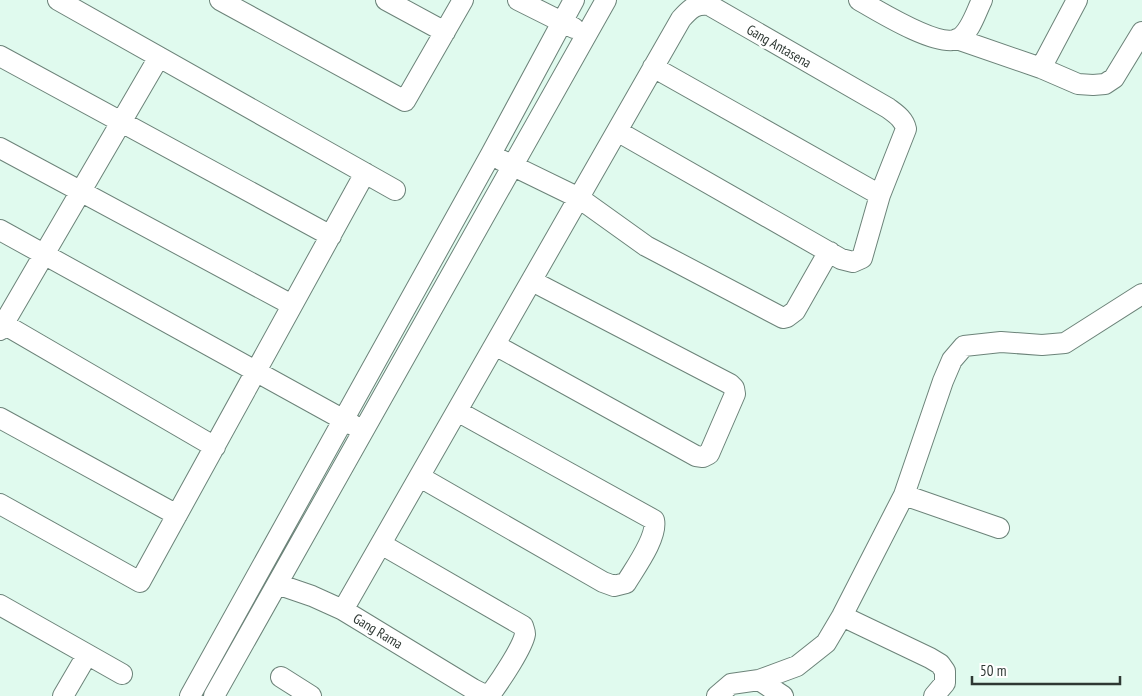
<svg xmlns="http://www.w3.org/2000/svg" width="1142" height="696" font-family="'PT Sans Narrow',sans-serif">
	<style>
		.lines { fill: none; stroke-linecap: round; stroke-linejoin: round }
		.minor-casing { stroke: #6c8379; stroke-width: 22 }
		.minor { stroke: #fff; stroke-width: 20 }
		.labels { text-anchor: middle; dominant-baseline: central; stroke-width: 5; stroke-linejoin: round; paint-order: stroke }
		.street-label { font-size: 14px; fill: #2e3833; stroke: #fff }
	</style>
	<rect width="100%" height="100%" fill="#e0faee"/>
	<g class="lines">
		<!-- minor casing -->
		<g class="minor-casing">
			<path id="minor" d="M 58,0 L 395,190
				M 220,0 L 405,101 L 463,0
				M 386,0 L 445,32
				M 518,0 L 574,28
				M 859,0 C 878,11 938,48 958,39 C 970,33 976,12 982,0
				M 957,39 L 1041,68 L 1078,84 L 1093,85 L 1105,84 L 1114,78 L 1142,32
				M 0,56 L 331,236
				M 1041,68 L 1077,0
				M 617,131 L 841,259 L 853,262 L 862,258 L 880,195 L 653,67
				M 0,148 L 292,305
				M 501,160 L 579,198 L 646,246 L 783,318 L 787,317 L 795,311 L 824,260 L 830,252
				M 0,230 L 353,425
				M 0,322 L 215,447
				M 0,330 L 159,57
				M 495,345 L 696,456 L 703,457 L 709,454 L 735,394 L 734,388 L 730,384 L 532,281
				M 0,418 L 177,515
				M 420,477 L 603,582 L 614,586 L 626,583 C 635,568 658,537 654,520 L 457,411
				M 904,495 L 999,528
				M 0,504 L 140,582 L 365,173
				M 277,584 L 312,596 L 343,610 L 473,689 L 483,694 L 492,692 C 500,681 523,647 525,634 C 525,631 524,630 523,626 L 381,544
				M 0,605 L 122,674
				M 343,610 L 681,19 C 690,9 696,3 709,5 L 888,108 C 896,114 904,119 906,129 L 880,195
				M 842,616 L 930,658 L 940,664 L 945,671 L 945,683 L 934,696
				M 281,677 L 311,696
				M 759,680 L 783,696
				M 63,696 L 87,655
				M 190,696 L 491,154 L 574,0
				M 214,696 L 606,0
				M 717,696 L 731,684 L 759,680 L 797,666 L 826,643 L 842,616 L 904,495 L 943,381 L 952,360 L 964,346 L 1001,342 L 1042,345 L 1065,343 L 1142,294"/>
		</g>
		<!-- minor -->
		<use href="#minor" class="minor"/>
	</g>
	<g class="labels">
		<!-- street labels -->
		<g class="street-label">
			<text transform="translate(779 46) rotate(30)">Gang Antasena</text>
			<text transform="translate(378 631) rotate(31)">Gang Rama</text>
		</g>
	</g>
	<!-- scale -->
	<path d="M972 676v8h148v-8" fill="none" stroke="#2e3833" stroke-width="2.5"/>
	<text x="980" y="676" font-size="15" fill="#2e3833" stroke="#ffffff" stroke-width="4" paint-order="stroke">50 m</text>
</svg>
